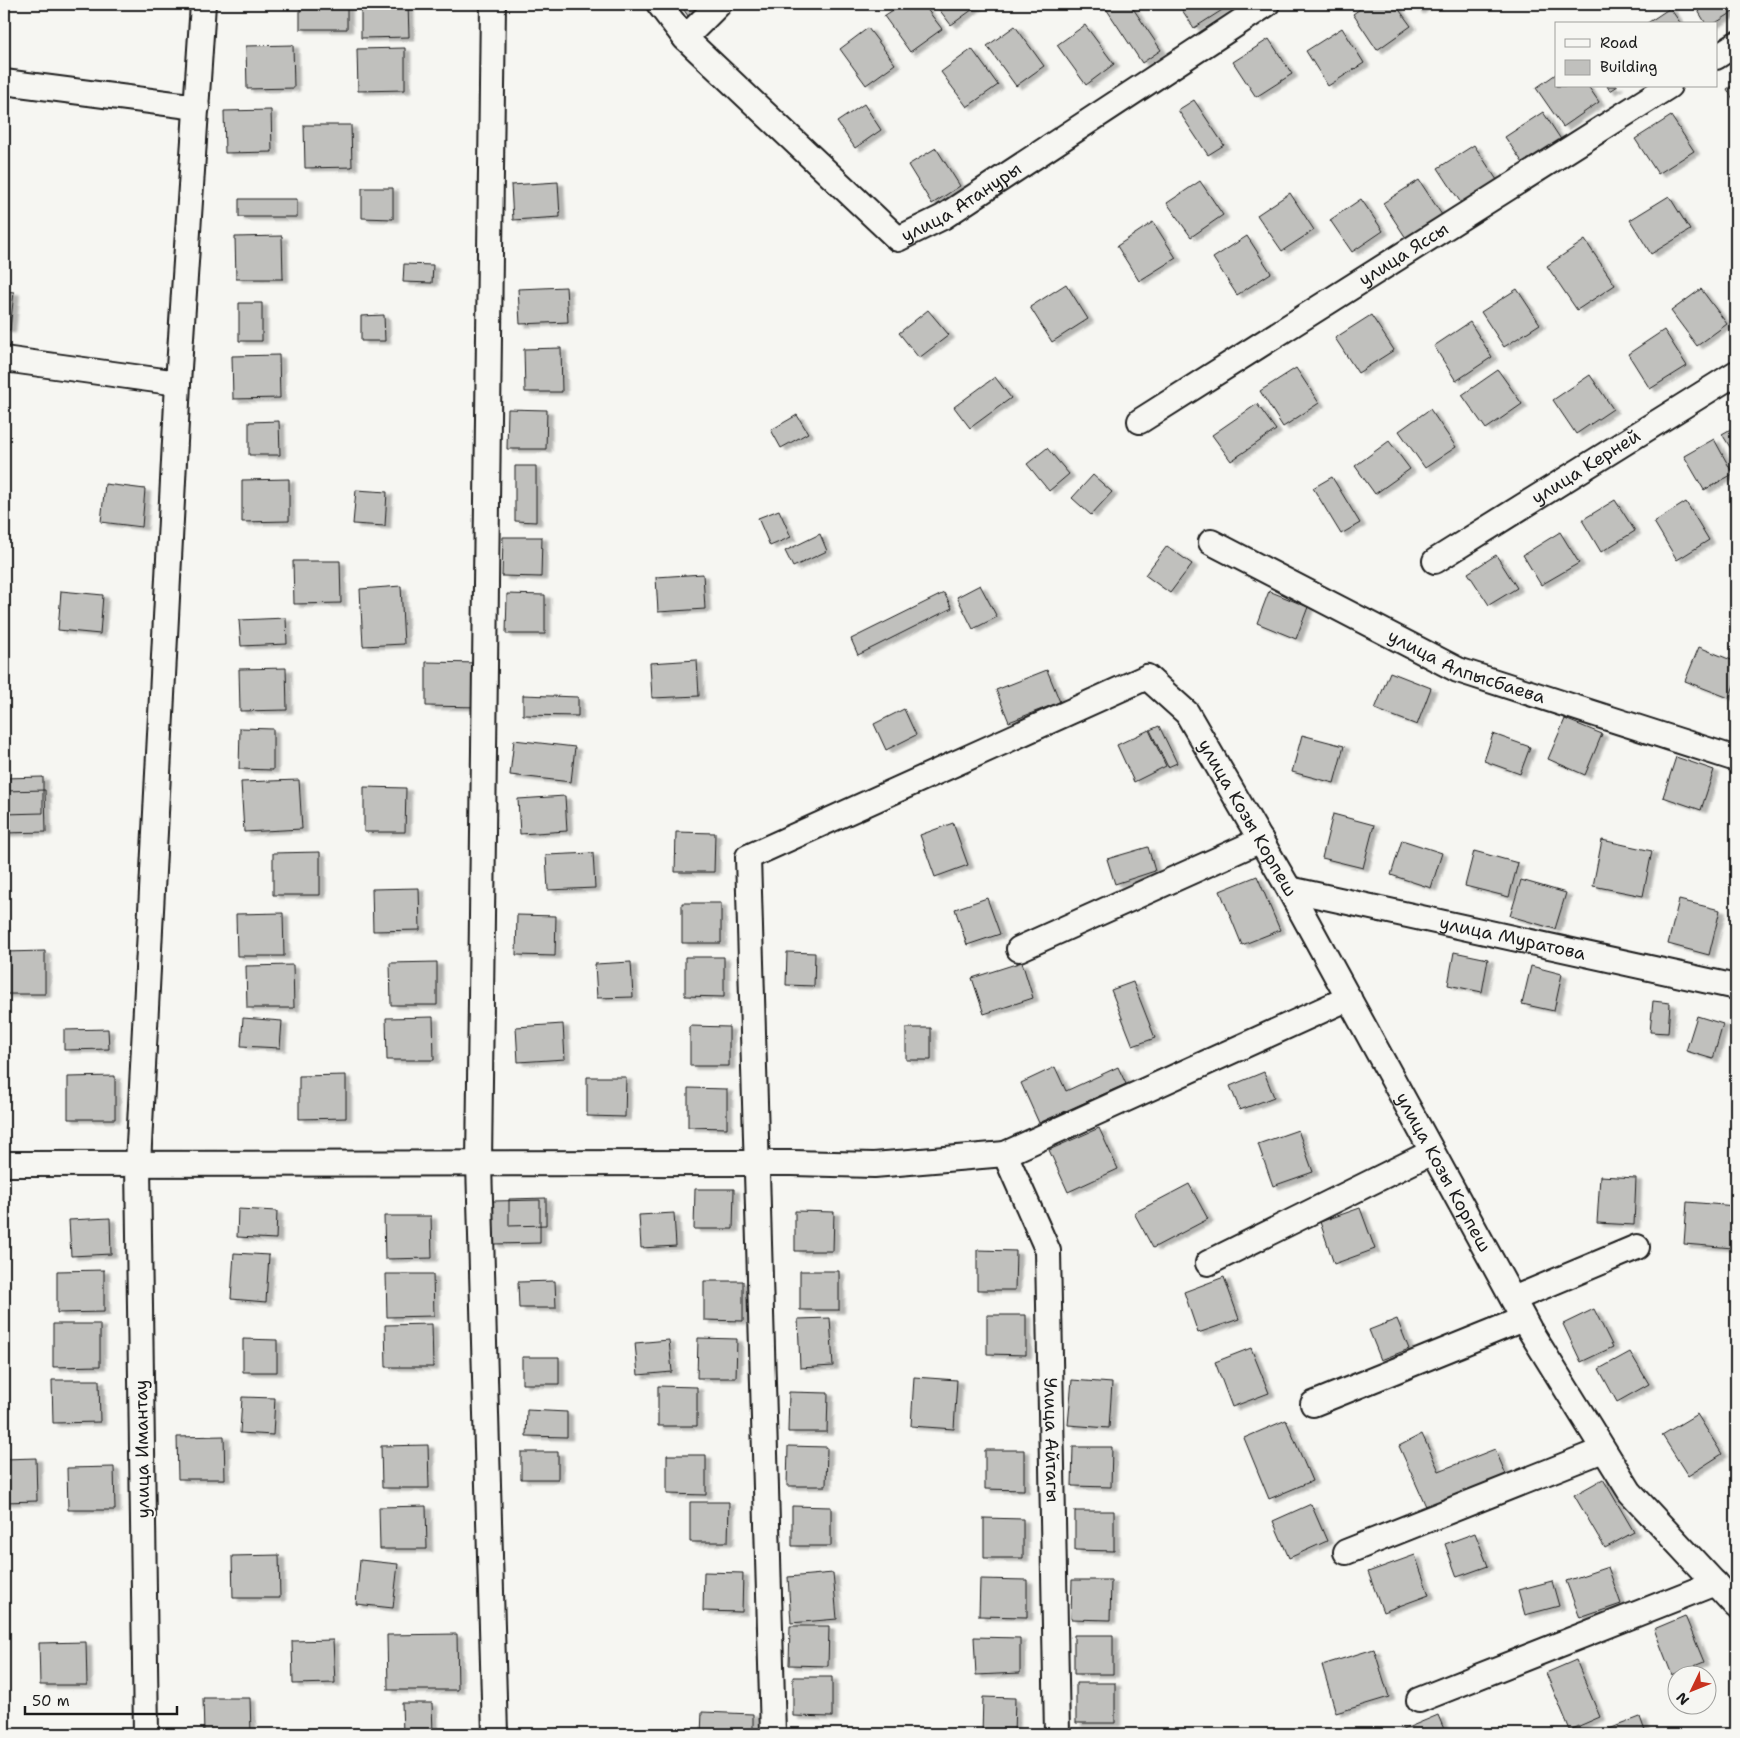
<svg xmlns="http://www.w3.org/2000/svg" width="1740" height="1738" font-family="'Shantell Sans',sans-serif">
	<style>
		.building { fill: #c0c0bd; stroke: #1c1c1c; filter: url(#shadow) }
		.lines { fill: none; stroke-linecap: round; stroke-linejoin: round }
		.minor-casing { stroke: #1c1c1c; stroke-width: 28 }
		.minor { stroke: #f6f6f2; stroke-width: 24 }
		.labels { text-anchor: middle; dominant-baseline: central; stroke-width: 4; stroke-linejoin: round; paint-order: stroke }
		.street-label { font-size: 18px; fill: #1c1c1c; stroke: #f6f6f2 }
	</style>
	<defs>
		<filter id="shadow"><feDropShadow dx="5.5" dy="3" stdDeviation="1" flood-color="#0004"/></filter>
	</defs>
	<rect width="100%" height="100%" fill="#f6f6f2"/>
	<filter id="ink" filterUnits="userSpaceOnUse"><feTurbulence type="fractalNoise" baseFrequency=".02" numOctaves="2"/><feDisplacementMap in="SourceGraphic" scale="10" xChannelSelector="R" yChannelSelector="G"/><feConvolveMatrix kernelMatrix="1 2 1 2 8 2 1 2 1" color-interpolation-filters="sRGB"/></filter>
	<g filter="url(#ink)">
		<!-- building -->
		<path class="building" d="M 300,4 L 347,4 L 347,29 L 300,29 Z
			M 361,4 L 408,4 L 409,37 L 361,38 Z
			M 680,4 L 706,4 L 688,16 Z
			M 902,4 L 923,4 L 942,29 L 910,52 L 884,16 Z
			M 935,4 L 980,4 L 951,25 Z
			M 1103,4 L 1130,4 L 1161,50 L 1142,63 Z
			M 1178,4 L 1229,4 L 1230,5 L 1194,28 Z
			M 1367,4 L 1395,4 L 1411,26 L 1377,50 L 1353,14 Z
			M 1413,4 L 1428,4 L 1418,11 Z
			M 1694,4 L 1736,4 L 1736,10 L 1714,24 L 1706,24 Z
			M 1670,8 L 1681,24 L 1646,24 Z
			M 1085,25 L 1114,64 L 1086,85 L 1057,45 Z
			M 1015,26 L 1044,66 L 1016,86 L 987,46 Z
			M 868,28 L 895,64 L 866,85 L 840,49 Z
			M 1342,28 L 1364,63 L 1328,86 L 1306,51 Z
			M 1269,39 L 1292,74 L 1256,97 L 1233,62 Z
			M 293,45 L 294,88 L 247,89 L 246,46 Z
			M 405,48 L 405,90 L 358,91 L 357,49 Z
			M 972,49 L 998,85 L 967,107 L 941,72 Z
			M 1556,74 L 1556,86 L 1588,86 L 1599,102 L 1563,127 L 1536,88 Z
			M 1736,83 L 1736,104 L 1727,89 Z
			M 1607,86 L 1618,86 L 1610,91 Z
			M 1194,100 L 1224,145 L 1208,155 L 1178,110 Z
			M 864,104 L 881,130 L 855,148 L 837,122 Z
			M 271,110 L 272,152 L 225,153 L 224,111 Z
			M 1543,112 L 1564,144 L 1527,169 L 1505,137 Z
			M 1671,116 L 1694,151 L 1658,174 L 1635,139 Z
			M 304,125 L 351,125 L 352,167 L 305,168 Z
			M 1474,145 L 1497,180 L 1461,203 L 1438,168 Z
			M 936,148 L 960,186 L 932,204 L 908,165 Z
			M 1419,180 L 1442,215 L 1406,238 L 1383,203 Z
			M 1200,181 L 1223,215 L 1191,237 L 1167,203 Z
			M 558,182 L 560,217 L 513,220 L 511,185 Z
			M 362,188 L 393,188 L 393,219 L 362,218 Z
			M 1290,193 L 1314,230 L 1282,251 L 1257,215 Z
			M 1669,196 L 1690,230 L 1651,254 L 1630,220 Z
			M 239,199 L 297,199 L 297,217 L 239,217 Z
			M 1361,199 L 1383,231 L 1352,252 L 1330,220 Z
			M 1153,222 L 1176,258 L 1139,281 L 1117,246 Z
			M 282,236 L 283,279 L 236,279 L 235,237 Z
			M 1247,236 L 1271,273 L 1237,295 L 1213,258 Z
			M 1585,240 L 1615,285 L 1577,310 L 1547,266 Z
			M 404,264 L 433,265 L 432,283 L 403,282 Z
			M 1066,284 L 1088,319 L 1052,342 L 1030,307 Z
			M 566,287 L 568,322 L 520,324 L 518,289 Z
			M 1517,289 L 1540,324 L 1504,347 L 1481,312 Z
			M 1701,289 L 1727,324 L 1697,346 L 1671,311 Z
			M 4,291 L 14,292 L 10,330 L 4,329 Z
			M 239,303 L 262,303 L 262,341 L 239,341 Z
			M 928,310 L 949,335 L 919,358 L 899,333 Z
			M 384,315 L 385,341 L 361,341 L 361,316 Z
			M 1371,315 L 1394,350 L 1358,373 L 1335,338 Z
			M 1470,322 L 1492,357 L 1456,381 L 1434,346 Z
			M 1664,330 L 1687,366 L 1650,389 L 1628,354 Z
			M 561,348 L 562,392 L 525,392 L 524,349 Z
			M 279,355 L 280,398 L 233,399 L 232,356 Z
			M 1296,368 L 1319,403 L 1283,427 L 1260,391 Z
			M 1498,370 L 1522,404 L 1486,429 L 1462,395 Z
			M 1590,375 L 1613,409 L 1576,434 L 1553,400 Z
			M 995,377 L 1011,398 L 970,428 L 954,407 Z
			M 1257,404 L 1276,430 L 1231,461 L 1212,435 Z
			M 508,409 L 547,410 L 546,449 L 507,449 Z
			M 1430,409 L 1456,447 L 1425,468 L 1399,431 Z
			M 797,415 L 808,433 L 781,448 L 771,430 Z
			M 279,421 L 280,455 L 249,455 L 249,422 Z
			M 1736,426 L 1736,457 L 1722,434 Z
			M 1714,439 L 1733,474 L 1704,490 L 1684,456 Z
			M 1389,441 L 1410,469 L 1375,494 L 1355,466 Z
			M 1047,448 L 1069,474 L 1049,491 L 1027,464 Z
			M 515,466 L 536,466 L 536,522 L 515,521 Z
			M 1093,475 L 1112,492 L 1091,515 L 1072,498 Z
			M 1332,477 L 1360,523 L 1341,534 L 1313,488 Z
			M 289,479 L 289,521 L 242,522 L 242,480 Z
			M 105,484 L 145,489 L 142,527 L 101,522 Z
			M 356,490 L 387,492 L 385,526 L 353,524 Z
			M 1615,500 L 1635,531 L 1601,552 L 1582,520 Z
			M 1686,502 L 1709,540 L 1677,560 L 1654,522 Z
			M 779,510 L 791,537 L 770,546 L 758,518 Z
			M 1560,532 L 1579,563 L 1541,585 L 1523,555 Z
			M 820,534 L 827,551 L 793,567 L 785,551 Z
			M 503,537 L 542,537 L 541,577 L 502,576 Z
			M 1167,546 L 1192,564 L 1170,593 L 1145,575 Z
			M 1496,555 L 1517,588 L 1489,605 L 1468,573 Z
			M 293,561 L 340,561 L 341,603 L 294,604 Z
			M 703,574 L 705,609 L 658,612 L 656,577 Z
			M 980,585 L 997,617 L 973,629 L 957,597 Z
			M 401,586 L 404,644 L 363,646 L 360,589 Z
			M 61,591 L 103,595 L 100,634 L 58,630 Z
			M 1269,591 L 1308,607 L 1296,639 L 1257,623 Z
			M 944,593 L 952,608 L 858,655 L 851,639 Z
			M 507,594 L 545,595 L 545,634 L 506,634 Z
			M 286,618 L 287,644 L 241,646 L 239,620 Z
			M 1699,647 L 1736,662 L 1736,680 L 1729,698 L 1685,681 Z
			M 697,660 L 699,696 L 652,698 L 650,663 Z
			M 426,662 L 480,663 L 480,707 L 426,706 Z
			M 286,668 L 287,710 L 240,711 L 239,669 Z
			M 1047,670 L 1060,702 L 1009,722 L 996,690 Z
			M 1390,672 L 1431,688 L 1417,725 L 1375,709 Z
			M 523,695 L 578,697 L 578,716 L 523,715 Z
			M 904,709 L 916,735 L 886,750 L 874,724 Z
			M 1565,719 L 1602,734 L 1585,775 L 1548,759 Z
			M 1159,726 L 1177,763 L 1168,767 L 1150,730 Z
			M 240,728 L 273,729 L 273,770 L 239,769 Z
			M 1149,730 L 1166,766 L 1134,782 L 1117,745 Z
			M 1493,734 L 1530,747 L 1520,774 L 1484,761 Z
			M 1302,735 L 1344,746 L 1334,783 L 1292,772 Z
			M 514,740 L 575,747 L 571,782 L 510,775 Z
			M 1676,757 L 1714,770 L 1701,810 L 1663,797 Z
			M 43,777 L 43,813 L 4,814 L 4,778 Z
			M 299,780 L 302,829 L 244,832 L 241,782 Z
			M 364,787 L 406,788 L 405,832 L 364,832 Z
			M 45,790 L 46,832 L 4,833 L 4,791 Z
			M 565,796 L 567,831 L 520,834 L 518,799 Z
			M 1333,814 L 1374,825 L 1363,868 L 1322,858 Z
			M 953,823 L 968,865 L 935,877 L 920,835 Z
			M 676,832 L 715,833 L 714,872 L 675,872 Z
			M 1402,840 L 1442,853 L 1431,888 L 1391,875 Z
			M 1602,840 L 1652,851 L 1643,896 L 1593,886 Z
			M 1148,847 L 1155,871 L 1115,884 L 1107,859 Z
			M 1474,851 L 1518,863 L 1509,897 L 1465,886 Z
			M 320,852 L 320,895 L 273,895 L 273,853 Z
			M 593,853 L 595,888 L 548,890 L 546,855 Z
			M 1257,876 L 1280,930 L 1242,945 L 1220,891 Z
			M 1521,880 L 1566,893 L 1555,929 L 1510,916 Z
			M 419,888 L 420,930 L 373,931 L 372,889 Z
			M 987,898 L 1000,934 L 967,945 L 955,909 Z
			M 1679,900 L 1720,910 L 1709,955 L 1668,944 Z
			M 682,903 L 721,903 L 721,943 L 682,943 Z
			M 283,913 L 284,956 L 237,956 L 236,914 Z
			M 517,915 L 556,916 L 555,956 L 516,955 Z
			M 45,951 L 45,994 L 4,994 L 4,952 Z
			M 787,952 L 815,953 L 814,986 L 786,985 Z
			M 1454,952 L 1488,959 L 1482,992 L 1448,985 Z
			M 685,957 L 724,957 L 724,997 L 685,996 Z
			M 437,962 L 437,1005 L 391,1005 L 390,963 Z
			M 631,962 L 633,997 L 597,998 L 595,964 Z
			M 1022,962 L 1033,998 L 984,1014 L 972,978 Z
			M 293,965 L 294,1008 L 247,1008 L 246,966 Z
			M 1531,966 L 1562,974 L 1554,1011 L 1522,1004 Z
			M 1133,982 L 1155,1038 L 1133,1046 L 1111,990 Z
			M 1653,1001 L 1670,1003 L 1668,1033 L 1650,1032 Z
			M 1697,1016 L 1723,1024 L 1713,1059 L 1686,1051 Z
			M 433,1017 L 434,1060 L 387,1060 L 386,1018 Z
			M 243,1018 L 282,1021 L 280,1048 L 241,1046 Z
			M 563,1024 L 565,1059 L 518,1062 L 516,1027 Z
			M 690,1026 L 729,1027 L 729,1066 L 690,1066 Z
			M 906,1028 L 931,1028 L 931,1060 L 906,1060 Z
			M 108,1029 L 109,1049 L 64,1050 L 64,1030 Z
			M 1055,1067 L 1066,1091 L 1118,1067 L 1126,1084 L 1039,1123 L 1021,1083 Z
			M 1264,1072 L 1274,1097 L 1240,1110 L 1230,1086 Z
			M 346,1075 L 346,1118 L 299,1119 L 299,1076 Z
			M 115,1076 L 115,1119 L 68,1119 L 68,1077 Z
			M 587,1077 L 626,1077 L 625,1117 L 587,1116 Z
			M 688,1088 L 727,1089 L 727,1128 L 688,1127 Z
			M 1099,1128 L 1118,1169 L 1068,1192 L 1049,1150 Z
			M 1298,1130 L 1313,1172 L 1273,1186 L 1258,1144 Z
			M 1600,1176 L 1636,1178 L 1634,1225 L 1597,1223 Z
			M 1189,1184 L 1208,1219 L 1153,1248 L 1134,1213 Z
			M 695,1189 L 734,1189 L 733,1229 L 694,1229 Z
			M 546,1198 L 546,1225 L 509,1226 L 509,1199 Z
			M 540,1200 L 540,1243 L 493,1244 L 493,1201 Z
			M 1687,1202 L 1736,1206 L 1733,1248 L 1684,1244 Z
			M 1360,1208 L 1375,1249 L 1334,1264 L 1320,1222 Z
			M 238,1209 L 277,1211 L 276,1239 L 237,1237 Z
			M 795,1211 L 834,1212 L 833,1251 L 795,1251 Z
			M 674,1213 L 676,1246 L 641,1248 L 639,1215 Z
			M 384,1216 L 431,1216 L 432,1258 L 385,1259 Z
			M 110,1218 L 111,1254 L 71,1256 L 69,1220 Z
			M 977,1250 L 1016,1251 L 1015,1290 L 977,1290 Z
			M 234,1253 L 269,1255 L 266,1302 L 231,1299 Z
			M 104,1270 L 104,1312 L 57,1313 L 57,1271 Z
			M 800,1271 L 839,1271 L 839,1310 L 800,1310 Z
			M 386,1274 L 433,1274 L 434,1316 L 387,1317 Z
			M 1224,1277 L 1239,1319 L 1198,1333 L 1184,1292 Z
			M 555,1281 L 556,1308 L 519,1308 L 518,1282 Z
			M 704,1281 L 743,1281 L 743,1321 L 704,1320 Z
			M 1594,1309 L 1613,1347 L 1581,1362 L 1563,1324 Z
			M 987,1315 L 1026,1315 L 1026,1355 L 987,1354 Z
			M 830,1318 L 833,1366 L 800,1368 L 798,1319 Z
			M 1397,1319 L 1409,1349 L 1381,1360 L 1369,1330 Z
			M 53,1324 L 100,1324 L 100,1366 L 53,1367 Z
			M 432,1324 L 433,1367 L 386,1367 L 385,1325 Z
			M 698,1338 L 737,1339 L 736,1378 L 697,1378 Z
			M 243,1339 L 277,1340 L 277,1372 L 243,1372 Z
			M 669,1340 L 672,1372 L 638,1375 L 635,1343 Z
			M 1251,1348 L 1269,1393 L 1232,1407 L 1215,1362 Z
			M 1630,1352 L 1649,1384 L 1617,1402 L 1599,1369 Z
			M 522,1357 L 559,1357 L 559,1384 L 522,1384 Z
			M 914,1377 L 957,1380 L 954,1429 L 911,1426 Z
			M 52,1380 L 99,1380 L 100,1422 L 53,1423 Z
			M 1072,1380 L 1112,1383 L 1109,1428 L 1068,1425 Z
			M 658,1386 L 697,1387 L 697,1426 L 658,1426 Z
			M 789,1392 L 828,1393 L 827,1432 L 788,1432 Z
			M 242,1397 L 275,1398 L 273,1435 L 240,1433 Z
			M 527,1410 L 567,1412 L 567,1437 L 526,1436 Z
			M 1697,1414 L 1722,1454 L 1688,1476 L 1662,1435 Z
			M 1286,1420 L 1312,1481 L 1269,1499 L 1244,1438 Z
			M 1422,1434 L 1439,1471 L 1495,1449 L 1508,1479 L 1429,1513 L 1399,1446 Z
			M 224,1436 L 225,1479 L 178,1479 L 177,1437 Z
			M 428,1445 L 429,1488 L 382,1488 L 381,1446 Z
			M 788,1446 L 827,1447 L 826,1486 L 787,1486 Z
			M 1073,1447 L 1112,1447 L 1111,1487 L 1072,1486 Z
			M 985,1450 L 1024,1450 L 1024,1490 L 985,1489 Z
			M 521,1452 L 558,1452 L 558,1479 L 521,1479 Z
			M 667,1455 L 706,1455 L 706,1495 L 667,1494 Z
			M 36,1458 L 37,1501 L 4,1502 L 4,1459 Z
			M 114,1467 L 115,1510 L 68,1510 L 67,1468 Z
			M 1603,1479 L 1634,1532 L 1605,1548 L 1574,1495 Z
			M 690,1502 L 729,1502 L 728,1542 L 690,1542 Z
			M 1311,1504 L 1327,1541 L 1289,1558 L 1273,1521 Z
			M 426,1506 L 427,1549 L 380,1549 L 379,1507 Z
			M 792,1506 L 831,1507 L 831,1546 L 792,1546 Z
			M 1075,1511 L 1114,1511 L 1114,1551 L 1075,1550 Z
			M 984,1518 L 1023,1519 L 1023,1558 L 984,1558 Z
			M 1475,1533 L 1488,1566 L 1457,1577 L 1445,1544 Z
			M 279,1555 L 280,1598 L 233,1598 L 232,1556 Z
			M 1415,1555 L 1429,1595 L 1383,1612 L 1368,1572 Z
			M 360,1560 L 398,1564 L 393,1608 L 356,1604 Z
			M 1608,1567 L 1621,1604 L 1580,1618 L 1566,1581 Z
			M 704,1572 L 743,1573 L 742,1612 L 703,1611 Z
			M 833,1573 L 837,1619 L 791,1623 L 788,1577 Z
			M 980,1579 L 1027,1580 L 1027,1617 L 979,1616 Z
			M 1072,1580 L 1111,1580 L 1110,1620 L 1071,1619 Z
			M 1552,1581 L 1559,1606 L 1525,1615 L 1518,1590 Z
			M 1685,1616 L 1704,1662 L 1672,1675 L 1654,1629 Z
			M 790,1626 L 829,1626 L 828,1666 L 789,1665 Z
			M 457,1634 L 458,1690 L 388,1690 L 387,1635 Z
			M 1074,1635 L 1113,1635 L 1113,1674 L 1074,1674 Z
			M 974,1637 L 1020,1638 L 1020,1673 L 976,1675 Z
			M 333,1640 L 335,1683 L 293,1684 L 292,1641 Z
			M 86,1642 L 87,1685 L 40,1685 L 39,1643 Z
			M 1374,1649 L 1389,1697 L 1336,1713 L 1322,1665 Z
			M 1576,1660 L 1600,1717 L 1570,1730 L 1546,1673 Z
			M 793,1677 L 832,1677 L 832,1717 L 793,1716 Z
			M 1076,1683 L 1115,1683 L 1115,1723 L 1076,1723 Z
			M 983,1697 L 1015,1698 L 1014,1734 L 982,1733 Z
			M 203,1698 L 250,1698 L 251,1734 L 204,1734 Z
			M 402,1703 L 432,1703 L 433,1734 L 403,1734 Z
			M 702,1712 L 753,1714 L 753,1734 L 701,1734 Z
			M 1438,1715 L 1446,1734 L 1401,1734 L 1400,1731 Z
			M 1640,1717 L 1646,1734 L 1611,1734 L 1609,1729 Z"/>
		<g class="lines">
			<!-- minor casing -->
			<g class="minor-casing">
				<g id="minor">
					<path d="M 493,4 L 479,1164 L 495,1734"/>
					<path d="M 659,4 L 685,38 L 719,4"/>
					<path id="s1" d="M 685,38 L 898,239 L 943,217 L 1267,4"/>
					<path d="M 1716,57 L 1736,44"/>
					<path d="M 4,82 L 197,107"/>
					<path d="M 4,359 L 178,383"/>
					<path id="s2" d="M 1140,421 L 1669,86"/>
					<path id="s3" d="M 1211,542 L 1458,670 L 1736,759"/>
					<path id="s4" d="M 1435,561 L 1736,373"/>
					<path id="s5" d="M 1289,889 L 1736,987"/>
					<path d="M 1019,949 L 1261,840"/>
					<path id="s6" d="M 1005,1154 L 1048,1251 L 1057,1734"/>
					<path d="M 4,1164 L 792,1163 L 874,1165 L 1005,1154 L 1349,998"/>
					<path d="M 1208,1263 L 1432,1152"/>
					<path d="M 1513,1299 L 1637,1247"/>
					<path d="M 1313,1404 L 1523,1319"/>
					<path d="M 1346,1552 L 1603,1450"/>
					<path d="M 1419,1700 L 1715,1583"/>
					<path d="M 146,1734 L 138,1164 L 178,383 L 203,4"/>
					<path id="s7" d="M 773,1734 L 748,857 L 1147,677 L 1187,713 L 1289,889 L 1529,1329 L 1630,1492 L 1736,1606"/>
				</g>
			</g>
			<!-- minor -->
			<use href="#minor" class="minor"/>
		</g>
	</g>
	<g class="labels">
		<!-- street labels -->
		<g class="street-label">
			<text stroke="none"><textPath href="#s1" startOffset="366">улица Атануры</textPath></text>
			<text stroke="none"><textPath href="#s2" startOffset="312">улица Яссы</textPath></text>
			<text stroke="none"><textPath href="#s4" startOffset="178">улица Керней</textPath></text>
			<text stroke="none"><textPath href="#s3" startOffset="285">улица Алпысбаева</textPath></text>
			<text stroke="none"><textPath href="#s7" startOffset="1490">улица Козы Корпеш</textPath></text>
			<text stroke="none"><textPath href="#s5" startOffset="229">улица Муратова</textPath></text>
			<text stroke="none"><textPath href="#s7" startOffset="1895">улица Козы Корпеш</textPath></text>
			<text stroke="none"><textPath href="#s6" startOffset="295">Улица Айтагы</textPath></text>
			<text transform="translate(142 1449) rotate(-91)">улица Имантау</text>
		</g>
	</g>
	<!-- margin -->
	<rect width="1740" height="1738" fill="none" stroke="#f6f6f2" stroke-width="20"/>
	<rect x="10" y="10" width="1720" height="1718" fill="none" stroke="#1c1c1c" stroke-width="2" filter="url(#ink)"/>
	<!-- legend -->
	<rect x="1555" y="22" width="162" height="65" fill="#f6f6f2" stroke="#9f9f9c"/>
	<rect x="1565" y="39" width="25" height="8" fill="#f6f6f2" stroke="#9f9f9c"/>
	<text x="1600" y="48" font-size="15" fill="#1c1c1c">Road</text>
	<rect x="1565" y="60" width="25" height="15" fill="#c0c0bd" stroke="#9f9f9c"/>
	<text x="1600" y="72" font-size="15" fill="#1c1c1c">Building</text>
	<!-- north arrow -->
	<g transform="translate(1692 1690) rotate(227)"><circle r="24" fill="#f6f6f2" stroke="#9f9f9c"/>
	<path d="M0-4L9 19L0 12L-9 19Z" fill="#c8321e"/>
	<text y="-8" font-size="14" font-weight="bold" text-anchor="middle" fill="#1c1c1c">N</text>
	</g>
	<!-- scale -->
	<path d="M25 1706v8h152v-8" fill="none" stroke="#1c1c1c" stroke-width="2.5"/>
	<text x="32" y="1706" font-size="15" fill="#1c1c1c" stroke="#f6f6f2" stroke-width="4" paint-order="stroke">50 m</text>
</svg>
